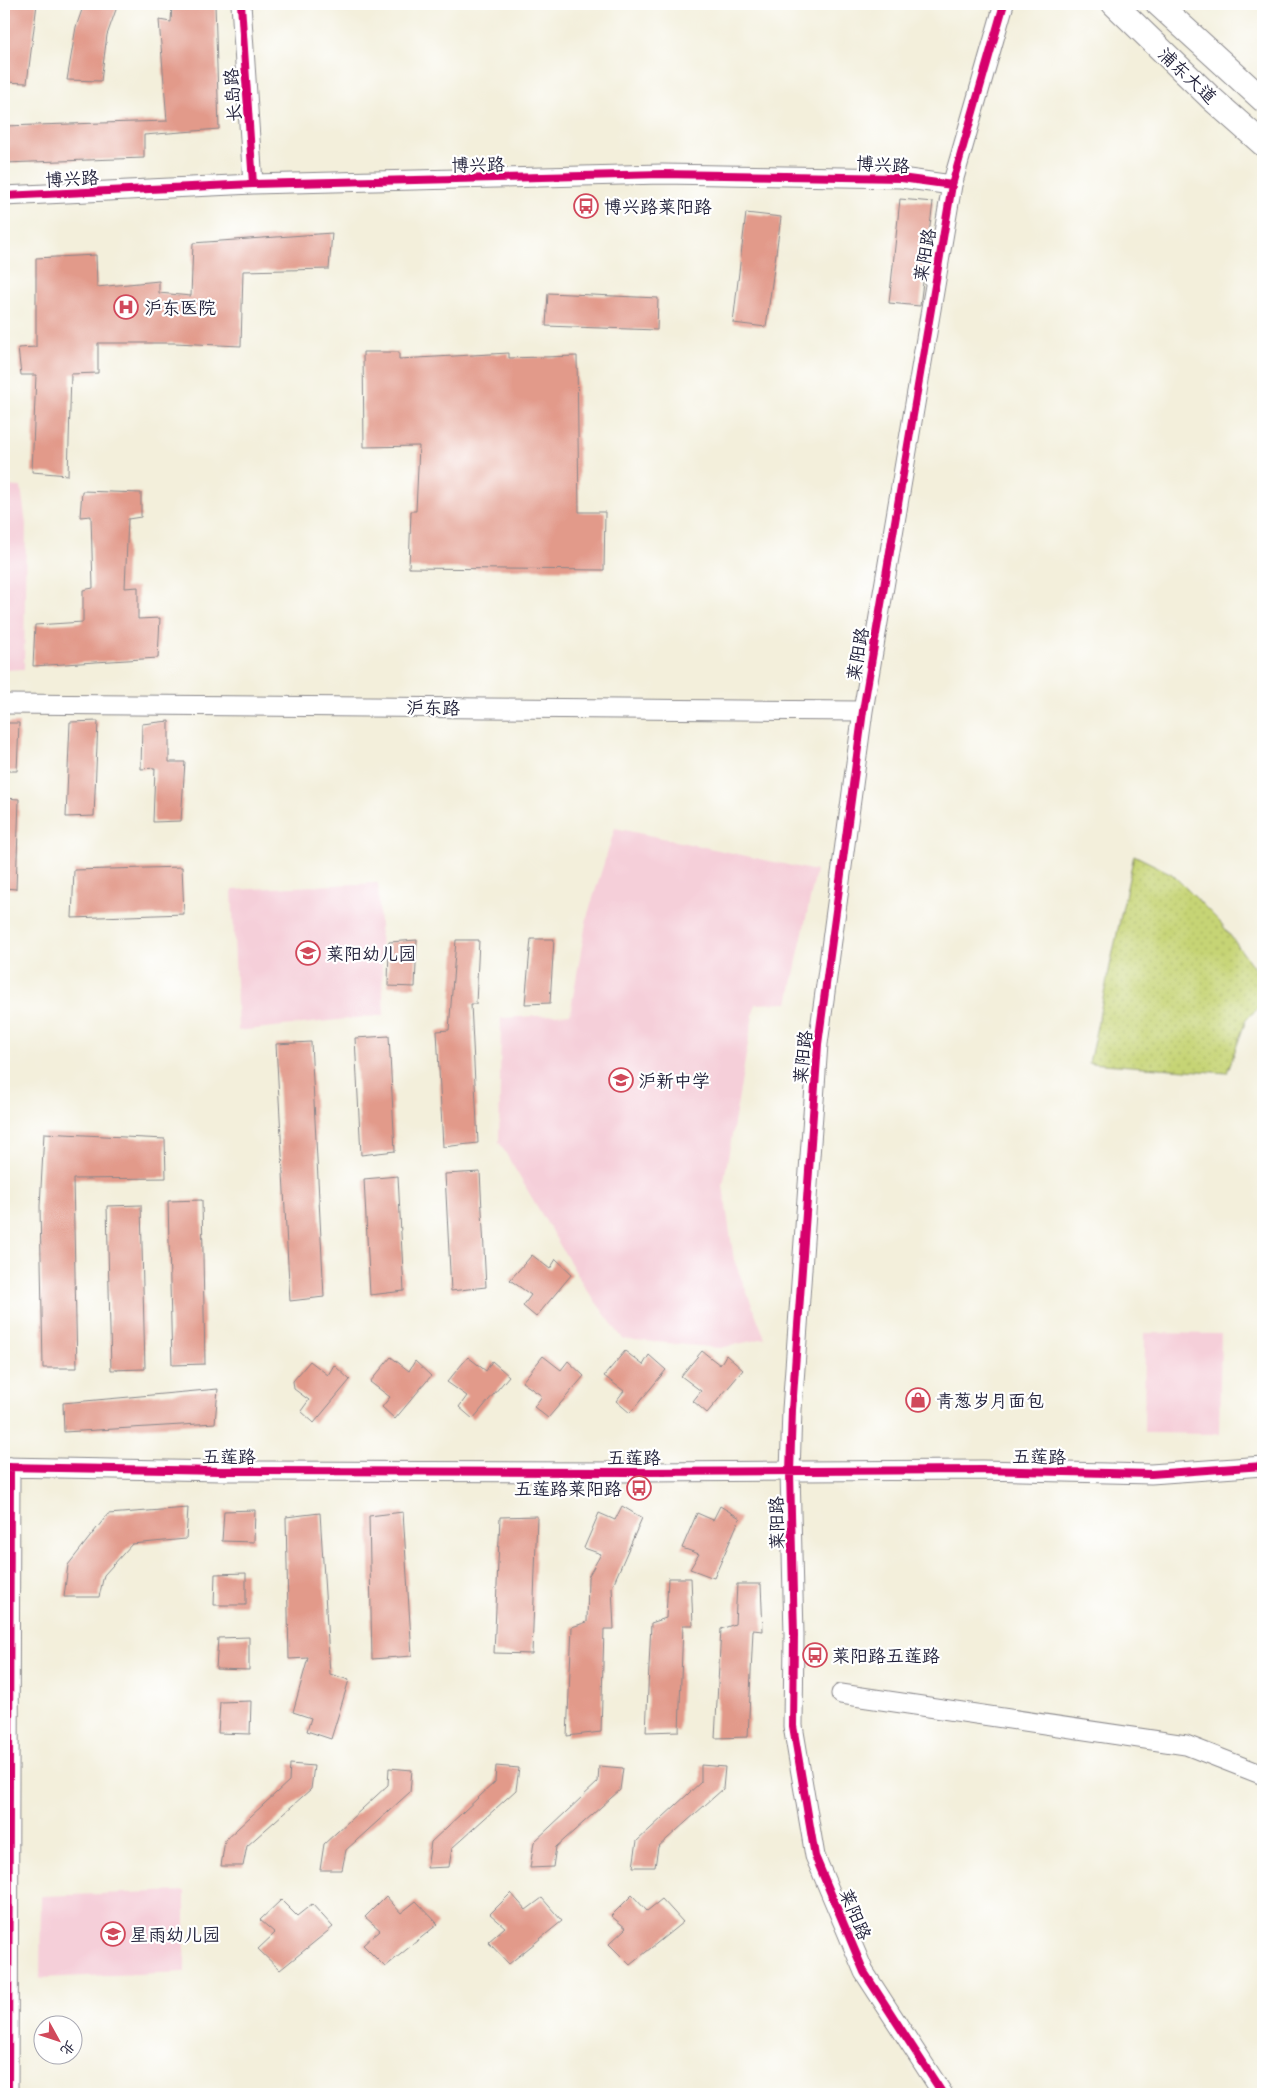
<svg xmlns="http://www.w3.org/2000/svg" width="1267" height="2098" font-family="Mali,'LXGW WenKai TC',sans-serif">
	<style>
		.built { fill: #f5cfd9 }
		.park { fill: url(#park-dots); stroke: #747b58 }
		.building { fill: #e29a8a }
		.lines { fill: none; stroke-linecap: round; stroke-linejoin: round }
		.minor-casing { stroke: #8a888b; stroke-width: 21 }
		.major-casing { stroke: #8a888b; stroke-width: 26 }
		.minor { stroke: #fff; stroke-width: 19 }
		.major { stroke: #fff; stroke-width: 24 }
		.cycleway-casing { stroke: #fff; stroke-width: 11 }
		.cycleway { stroke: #d6006c; stroke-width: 8 }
		.labels { text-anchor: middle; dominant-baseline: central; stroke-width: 4.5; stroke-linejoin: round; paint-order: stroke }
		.street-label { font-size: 18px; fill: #22223b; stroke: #fff }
		.poi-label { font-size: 18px; fill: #22223b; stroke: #fff; text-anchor: start }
	</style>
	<defs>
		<pattern id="park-dots" width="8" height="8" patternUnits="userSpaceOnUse" patternTransform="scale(1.25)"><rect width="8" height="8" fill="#c6d475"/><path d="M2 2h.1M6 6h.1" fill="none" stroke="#aab666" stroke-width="1.8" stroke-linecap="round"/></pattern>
	</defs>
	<rect width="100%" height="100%" fill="#fff"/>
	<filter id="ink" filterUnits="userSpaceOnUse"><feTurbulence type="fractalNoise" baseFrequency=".02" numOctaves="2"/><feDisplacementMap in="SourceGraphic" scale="10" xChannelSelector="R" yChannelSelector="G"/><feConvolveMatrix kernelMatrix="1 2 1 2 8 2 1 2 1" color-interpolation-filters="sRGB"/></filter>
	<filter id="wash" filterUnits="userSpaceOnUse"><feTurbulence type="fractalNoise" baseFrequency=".0096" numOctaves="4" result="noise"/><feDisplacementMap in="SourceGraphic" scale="20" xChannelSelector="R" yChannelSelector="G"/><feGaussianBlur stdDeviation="1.12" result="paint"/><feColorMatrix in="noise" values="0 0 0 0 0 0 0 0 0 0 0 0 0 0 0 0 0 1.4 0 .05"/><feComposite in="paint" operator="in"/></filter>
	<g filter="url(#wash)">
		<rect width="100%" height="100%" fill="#f3efdb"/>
		<!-- built -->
		<path class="built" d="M 4,486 L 21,487 L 26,524 L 24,669 L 4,670 Z
			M 615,828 L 816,871 L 788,1003 L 755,1004 L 723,1186 L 734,1260 L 765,1338 L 720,1348 L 623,1339 L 584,1286 L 499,1142 L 501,1018 L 570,1014 L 587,917 Z
			M 378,883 L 384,1015 L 238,1031 L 232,890 Z
			M 1145,1333 L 1221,1334 L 1219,1434 L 1144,1433 Z
			M 185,1891 L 185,1972 L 40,1978 L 41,1896 Z"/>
		<!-- park -->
		<path class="park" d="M 1134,855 L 1172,874 L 1221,923 L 1263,980 L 1263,1003 L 1246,1020 L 1227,1073 L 1089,1063 Z"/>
		<g id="blocks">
			<!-- building -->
			<path class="building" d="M 6,4 L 37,4 L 27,83 L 4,82 L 4,19 Z
				M 84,4 L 118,4 L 107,35 L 101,81 L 67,80 L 76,27 Z
				M 172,4 L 215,4 L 219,129 L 144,135 L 144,158 L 4,163 L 4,126 L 167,121 L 159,20 L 171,22 Z
				M 900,199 L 933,202 L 920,306 L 889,303 Z
				M 746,213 L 781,217 L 766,327 L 733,323 Z
				M 332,233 L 329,269 L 243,271 L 241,346 L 175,343 L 98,343 L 98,373 L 71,374 L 68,475 L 32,472 L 36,375 L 21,375 L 18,348 L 36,347 L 36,258 L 96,255 L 97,287 L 159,281 L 159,293 L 191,296 L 193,243 Z
				M 548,293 L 658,298 L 657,330 L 546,326 Z
				M 363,352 L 399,352 L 399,359 L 509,353 L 509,358 L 577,356 L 579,512 L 605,512 L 604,570 L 409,568 L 411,511 L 416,511 L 419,446 L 364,447 Z
				M 82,491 L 141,493 L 141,517 L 128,519 L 125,588 L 138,587 L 138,619 L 160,618 L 158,658 L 33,666 L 35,625 L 83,622 L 83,590 L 93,588 L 91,516 L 80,517 Z
				M 98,721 L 94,816 L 66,817 L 70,722 Z
				M 169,721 L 169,762 L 185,762 L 181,821 L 153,822 L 155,768 L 141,769 L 142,724 Z
				M 4,723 L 19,723 L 17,771 L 4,771 Z
				M 4,798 L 19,799 L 16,889 L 4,888 Z
				M 182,867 L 184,914 L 72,918 L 74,870 Z
				M 531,939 L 554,939 L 550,1003 L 525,1004 Z
				M 417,940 L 415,987 L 388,986 L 389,942 Z
				M 456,940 L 479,940 L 476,1004 L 471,1004 L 478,1143 L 443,1147 L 437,1031 L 449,1030 Z
				M 389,1036 L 395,1151 L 361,1155 L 355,1038 Z
				M 311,1042 L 324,1297 L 290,1301 L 276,1044 Z
				M 44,1133 L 165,1139 L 166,1178 L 73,1179 L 77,1368 L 43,1368 L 40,1206 Z
				M 480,1172 L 486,1287 L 451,1291 L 445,1174 Z
				M 398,1176 L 404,1291 L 370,1295 L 364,1179 Z
				M 202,1200 L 205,1364 L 172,1365 L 168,1201 Z
				M 141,1205 L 145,1369 L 111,1370 L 107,1206 Z
				M 532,1255 L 550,1269 L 556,1259 L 572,1274 L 536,1317 L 523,1306 L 531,1295 L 510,1280 Z
				M 625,1351 L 643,1365 L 649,1355 L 666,1370 L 630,1413 L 616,1401 L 624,1391 L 604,1376 Z
				M 702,1351 L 720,1365 L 726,1355 L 743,1370 L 707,1413 L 693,1401 L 701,1391 L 681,1376 Z
				M 543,1356 L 561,1370 L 568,1361 L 584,1376 L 548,1418 L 534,1407 L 542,1396 L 522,1382 Z
				M 391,1357 L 409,1371 L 415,1361 L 431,1376 L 395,1419 L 382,1407 L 390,1397 L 370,1382 Z
				M 468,1357 L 486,1371 L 492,1361 L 509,1376 L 473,1419 L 459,1407 L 467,1396 L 447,1382 Z
				M 310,1361 L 328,1375 L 334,1365 L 350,1380 L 314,1423 L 301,1411 L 309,1400 L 294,1389 L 293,1381 Z
				M 218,1389 L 215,1423 L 64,1432 L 63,1403 Z
				M 622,1506 L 642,1518 L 612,1587 L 614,1629 L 604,1629 L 601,1732 L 567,1736 L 572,1627 L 587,1622 L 588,1577 L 601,1554 L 584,1548 L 599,1513 L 615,1520 Z
				M 720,1506 L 740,1518 L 714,1578 L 690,1569 L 699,1554 L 682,1548 L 697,1513 L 713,1520 Z
				M 188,1508 L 186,1539 L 132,1544 L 104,1575 L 99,1597 L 64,1597 L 68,1565 L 108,1514 Z
				M 255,1510 L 254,1542 L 222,1541 L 224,1511 Z
				M 403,1512 L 412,1656 L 372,1659 L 369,1516 Z
				M 320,1513 L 330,1674 L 349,1680 L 331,1739 L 307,1731 L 311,1718 L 293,1712 L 308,1658 L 289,1659 L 286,1517 Z
				M 537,1516 L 532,1654 L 494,1653 L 500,1517 Z
				M 246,1573 L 246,1605 L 214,1605 L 215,1574 Z
				M 668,1578 L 691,1578 L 693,1625 L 683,1625 L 679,1731 L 646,1732 L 651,1623 L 666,1618 Z
				M 737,1584 L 761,1584 L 763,1631 L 753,1630 L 748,1737 L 715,1738 L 721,1629 L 735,1624 Z
				M 249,1637 L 249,1670 L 216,1669 L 218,1638 Z
				M 251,1701 L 250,1734 L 218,1733 L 220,1702 Z
				M 290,1764 L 314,1766 L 311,1789 L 247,1846 L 243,1866 L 221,1866 L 225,1840 L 289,1781 Z
				M 701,1765 L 725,1767 L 723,1789 L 658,1847 L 655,1867 L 633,1867 L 637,1841 L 701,1782 Z
				M 496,1766 L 519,1768 L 516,1790 L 452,1848 L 449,1867 L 427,1868 L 431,1842 L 495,1782 Z
				M 599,1766 L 623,1768 L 620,1790 L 556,1847 L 553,1867 L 530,1868 L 534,1842 L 598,1782 Z
				M 389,1768 L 412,1770 L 410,1792 L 346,1850 L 342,1870 L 320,1870 L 324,1844 L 388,1785 Z
				M 511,1893 L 526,1910 L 542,1898 L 562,1921 L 509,1964 L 488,1942 L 505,1927 L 490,1914 Z
				M 632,1895 L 647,1911 L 662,1899 L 683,1922 L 630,1965 L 609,1944 L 626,1928 L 611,1916 Z
				M 386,1896 L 401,1913 L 416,1901 L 438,1924 L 385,1967 L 363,1945 L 380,1930 L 365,1917 Z
				M 281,1900 L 297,1916 L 312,1904 L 333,1927 L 280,1970 L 258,1949 L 275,1933 L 260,1920 Z"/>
		</g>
	</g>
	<g filter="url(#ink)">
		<use href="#blocks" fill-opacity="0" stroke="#8a888b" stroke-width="1"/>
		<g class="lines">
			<!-- minor casing -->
			<g class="minor-casing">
				<path id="minor" d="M 241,4 L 253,184
					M 4,196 L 253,184 L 662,174 L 901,178 L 952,185
					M 4,704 L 863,711
					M 4,1467 L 222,1471 L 641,1472 L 982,1470 L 1151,1474 L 1263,1466
					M 841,1694 L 1186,1745 L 1263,1775
					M 8,2094 L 10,1467
					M 943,2094 L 864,1972 L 815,1856 L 793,1726 L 794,1635 L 790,1472 L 792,1410 L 818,1044 L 863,711 L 952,185 L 1004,4"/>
			</g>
			<!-- major casing -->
			<g class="major-casing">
				<path id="major" d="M 1114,4 L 1211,98 L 1263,144
					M 1158,4 L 1263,100"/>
			</g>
			<!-- minor -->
			<use href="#minor" class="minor"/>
			<!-- major -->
			<use href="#major" class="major"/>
			<!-- cycleway casing -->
			<g class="cycleway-casing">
				<path id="cycleway" d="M 241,4 L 253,184
					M 4,196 L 253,184 L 662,174 L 901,178 L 952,185
					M 4,1467 L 222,1471 L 641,1472 L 982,1470 L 1151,1474 L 1263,1466
					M 8,2094 L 10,1467
					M 943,2094 L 864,1972 L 815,1856 L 793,1726 L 794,1635 L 790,1472 L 792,1410 L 818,1044 L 863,711 L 952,185 L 1004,4"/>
			</g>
			<!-- cycleway -->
			<use href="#cycleway" class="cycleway"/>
		</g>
	</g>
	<!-- icons -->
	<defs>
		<g id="bus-ring" transform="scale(1.25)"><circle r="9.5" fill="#fff" stroke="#d1495b" stroke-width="1.5"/><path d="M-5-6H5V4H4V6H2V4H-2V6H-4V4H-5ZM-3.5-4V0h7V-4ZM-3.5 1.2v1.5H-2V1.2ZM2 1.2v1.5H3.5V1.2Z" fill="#d1495b"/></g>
		<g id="hospital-ring" transform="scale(1.25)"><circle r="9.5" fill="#fff" stroke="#d1495b" stroke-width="1.5"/><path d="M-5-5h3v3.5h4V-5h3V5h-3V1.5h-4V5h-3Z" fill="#d1495b"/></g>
		<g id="school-ring" transform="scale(1.25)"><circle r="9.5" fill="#fff" stroke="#d1495b" stroke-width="1.5"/><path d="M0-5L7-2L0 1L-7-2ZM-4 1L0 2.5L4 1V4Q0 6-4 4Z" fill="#d1495b"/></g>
		<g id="shop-ring" transform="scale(1.25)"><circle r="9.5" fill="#fff" stroke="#d1495b" stroke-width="1.5"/><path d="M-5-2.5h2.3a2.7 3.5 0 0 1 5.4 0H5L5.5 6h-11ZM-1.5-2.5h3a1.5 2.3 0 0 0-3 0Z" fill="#d1495b"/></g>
	</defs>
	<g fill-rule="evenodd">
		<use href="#bus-ring" x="586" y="206"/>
		<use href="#hospital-ring" x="126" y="307"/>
		<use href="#school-ring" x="308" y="953"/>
		<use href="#school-ring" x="621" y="1080"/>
		<use href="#shop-ring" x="918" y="1400"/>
		<use href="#bus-ring" x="639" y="1488"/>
		<use href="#bus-ring" x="815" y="1655"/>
		<use href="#school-ring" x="113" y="1934"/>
	</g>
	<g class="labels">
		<!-- street labels -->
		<g class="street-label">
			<text transform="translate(1188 75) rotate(43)">浦东大道</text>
			<text transform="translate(232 95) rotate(-94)">长岛路</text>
			<text transform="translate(478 164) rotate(-1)">博兴路</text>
			<text transform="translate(883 164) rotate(3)">博兴路</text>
			<text transform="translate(72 178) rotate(-3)">博兴路</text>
			<text transform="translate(924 255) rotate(-80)">莱阳路</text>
			<text transform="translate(857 654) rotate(-80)">莱阳路</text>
			<text transform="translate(433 707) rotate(1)">沪东路</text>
			<text transform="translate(802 1057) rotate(-84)">莱阳路</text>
			<text x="229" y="1456">五莲路</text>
			<text transform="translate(1039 1456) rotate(1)">五莲路</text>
			<text x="634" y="1457">五莲路</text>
			<text transform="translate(776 1523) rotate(-91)">莱阳路</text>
			<text transform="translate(856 1914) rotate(67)">莱阳路</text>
		</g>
		<!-- poi labels -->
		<g class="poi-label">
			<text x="604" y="206">博兴路莱阳路</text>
			<text x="144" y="307">沪东医院</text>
			<text x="326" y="953">莱阳幼儿园</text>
			<text x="638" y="1080">沪新中学</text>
			<text x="936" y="1400">青葱岁月面包</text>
			<text x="622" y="1488" text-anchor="end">五莲路莱阳路</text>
			<text x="832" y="1655">莱阳路五莲路</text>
			<text x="130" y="1934">星雨幼儿园</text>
		</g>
	</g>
	<!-- margin -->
	<rect width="1267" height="2098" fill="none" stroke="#fff" stroke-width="20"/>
	<!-- north arrow -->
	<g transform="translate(58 2040) rotate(130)"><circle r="24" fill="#ffffff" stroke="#a7a7b1"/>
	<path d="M0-4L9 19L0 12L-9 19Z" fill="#d1495b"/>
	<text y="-8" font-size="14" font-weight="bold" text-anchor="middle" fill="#22223b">北</text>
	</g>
</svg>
